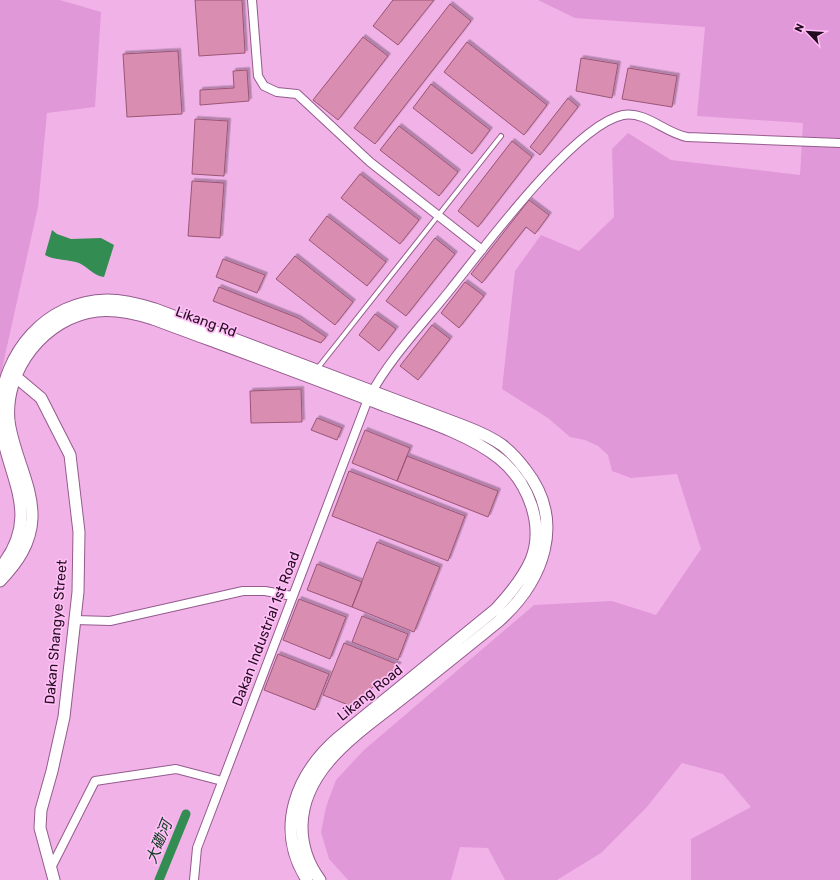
<svg xmlns="http://www.w3.org/2000/svg" width="840" height="880" font-family="Rubik,'Noto Sans SC',sans-serif">
	<style>
		.green { fill: #e198d8 }
		.water { fill: #338c51 }
		.lines { fill: none; stroke-linecap: round; stroke-linejoin: round }
		.canal { stroke: #338c51; stroke-width: 9 }
		.building { fill: #d98db0; stroke: #9b5576; filter: url(#shadow) }
		.lane-casing { stroke: #945b8d; stroke-width: 6 }
		.street-casing { stroke: #945b8d; stroke-width: 10 }
		.secondary-casing { stroke: #945b8d; stroke-width: 13 }
		.lane { stroke: #fff; stroke-width: 4 }
		.street { stroke: #fff; stroke-width: 8 }
		.secondary { stroke: #fff; stroke-width: 11 }
		.labels { text-anchor: middle; dominant-baseline: central; stroke-width: 3.5; stroke-linejoin: round; paint-order: stroke }
		.street-label { font-size: 14px; fill: #230c20; stroke: #ffbff6 }
		.water-label { font-size: 15px; font-style: italic; fill: #07391a; stroke: #ffbff6 }
	</style>
	<defs>
		<filter id="shadow"><feDropShadow dx="2.5" dy="-2.5" stdDeviation="0" flood-color="#0004"/></filter>
	</defs>
	<rect width="100%" height="100%" fill="#f1b2e8"/>
	<!-- green -->
	<path class="green" d="M 0,0 L 60,0 L 101,12 L 95,107 L 47,113 L 38,207 L 0,378 Z
		M 538,0 L 840,0 L 840,880 L 691,880 L 691,839 L 751,807 L 723,774 L 682,763 L 646,808 L 601,853 L 557,880 L 505,880 L 488,848 L 460,847 L 451,880 L 348,880 L 329,859 L 321,832 L 326,807 L 336,780 L 364,750 L 534,605 L 612,601 L 656,615 L 701,549 L 677,474 L 631,478 L 612,471 L 608,455 L 598,446 L 585,440 L 570,437 L 548,418 L 502,389 L 515,271 L 541,235 L 579,251 L 614,217 L 612,149 L 628,133 L 671,160 L 800,175 L 803,123 L 697,116 L 705,27 L 575,18 Z"/>
	<!-- water -->
	<path class="water" d="M 52,230 L 57,234 L 71,239 L 101,238 L 114,245 L 104,277 C 94,276 88,267 79,263 C 68,259 56,261 45,255 Z"/>
	<g class="lines">
		<!-- canal -->
		<path class="canal" d="M 159,880 L 186,814"/>
	</g>
	<!-- building -->
	<path class="building" d="M 195,0 L 242,0 L 245,53 L 199,56 Z
		M 393,0 L 434,0 L 398,45 L 373,26 Z
		M 450,4 L 471,21 L 375,144 L 354,128 Z
		M 363,37 L 388,56 L 338,120 L 313,100 Z
		M 467,42 L 547,105 L 524,135 L 444,72 Z
		M 178,51 L 182,114 L 127,117 L 123,54 Z
		M 581,58 L 618,64 L 612,98 L 576,91 Z
		M 628,68 L 677,76 L 672,107 L 622,99 Z
		M 247,70 L 249,101 L 200,105 L 200,90 L 234,88 L 233,71 Z
		M 431,84 L 490,130 L 472,154 L 413,108 Z
		M 568,98 L 578,107 L 540,155 L 530,147 Z
		M 195,119 L 228,121 L 224,176 L 192,174 Z
		M 399,126 L 458,172 L 439,196 L 380,150 Z
		M 512,141 L 532,157 L 478,227 L 458,211 Z
		M 360,174 L 419,220 L 400,244 L 341,198 Z
		M 192,181 L 224,183 L 220,238 L 188,236 Z
		M 529,200 L 549,215 L 535,234 L 526,227 L 482,283 L 471,274 Z
		M 327,216 L 386,262 L 367,286 L 309,240 Z
		M 435,238 L 455,254 L 406,316 L 386,301 Z
		M 295,256 L 353,302 L 335,325 L 276,279 Z
		M 223,259 L 265,275 L 257,293 L 216,277 Z
		M 465,282 L 484,296 L 459,328 L 441,313 Z
		M 219,287 L 298,318 L 326,337 L 321,343 L 213,301 Z
		M 375,314 L 396,329 L 379,351 L 359,335 Z
		M 432,325 L 450,339 L 418,380 L 400,366 Z
		M 301,389 L 302,422 L 251,423 L 250,391 Z
		M 317,418 L 342,428 L 337,440 L 311,430 Z
		M 365,430 L 410,448 L 397,481 L 352,463 Z
		M 407,456 L 498,491 L 488,517 L 397,481 Z
		M 349,471 L 465,516 L 448,561 L 332,516 Z
		M 377,542 L 440,567 L 414,632 L 352,607 Z
		M 317,564 L 362,582 L 352,607 L 307,590 Z
		M 299,599 L 346,617 L 330,659 L 283,640 Z
		M 362,616 L 408,634 L 398,660 L 352,642 Z
		M 344,643 L 399,665 L 351,706 L 323,695 Z
		M 278,654 L 329,674 L 315,710 L 264,690 Z"/>
	<g class="lines">
		<!-- lane casing -->
		<g class="lane-casing">
			<path id="lane" d="M 317,369 L 501,136"/>
		</g>
		<!-- street casing -->
		<g class="street-casing">
			<path id="street" d="M 252,0 L 258,76 L 264,86 L 277,92 L 297,94 L 370,162 L 482,250
				M 75,620 L 110,621 L 243,591 L 265,591 L 292,596
				M 52,866 L 95,781 L 176,769 L 222,781
				M 194,880 L 197,848 L 368,399 C 389,359 422,325 450,290 C 483,249 574,125 623,115 C 646,111 665,133 687,137 L 840,143"/>
		</g>
		<!-- secondary casing -->
		<g class="secondary-casing">
			<path id="secondary" d="M 16,377 L 41,398 L 70,455 L 79,532 L 78,592 L 64,717 L 52,771 L 41,810 L 40,828 L 54,880
				M 0,410 C 3,353 46,301 107,300 C 123,300 139,304 155,309 L 464,426 C 477,431 491,437 502,445 C 511,452 519,461 525,469 C 567,522 543,581 499,621 C 468,646 436,672 404,697 C 362,731 303,766 302,826 C 302,847 308,864 320,880
				M 0,414 C 2,473 46,512 0,568
				M 0,581 C 17,563 31,544 32,518 C 33,485 13,454 9,421 C 4,370 45,317 97,311 C 116,309 134,313 153,319 C 231,348 308,376 385,406 C 421,419 471,435 500,459 C 528,482 545,525 531,560 C 523,578 510,594 496,609 L 339,737 C 296,774 274,828 307,880"/>
		</g>
		<!-- lane -->
		<use href="#lane" class="lane"/>
		<!-- street -->
		<use href="#street" class="street"/>
		<!-- secondary -->
		<use href="#secondary" class="secondary"/>
	</g>
	<g class="labels">
		<!-- street labels -->
		<g class="street-label">
			<text transform="translate(206 322) rotate(20)">Likang Rd</text>
			<text transform="translate(266 629) rotate(-69)">Dakan Industrial 1st Road</text>
			<text transform="translate(56 632) rotate(-85)">Dakan Shangye Street</text>
			<text transform="translate(370 693) rotate(-39)">Likang Road</text>
		</g>
		<!-- water labels -->
		<g class="water-label">
			<text transform="translate(159 842) rotate(-68)">大磡河</text>
		</g>
	</g>
	<!-- north arrow -->
	<g transform="translate(808 32) rotate(295)" stroke="#ffbff6" stroke-width="3" paint-order="stroke">
	<path d="M0-3L7 15L0 10L-7 15Z" fill="#230c20"/>
	<text y="-6" font-size="11" font-weight="bold" text-anchor="middle" fill="#230c20">N</text>
	</g>
</svg>
